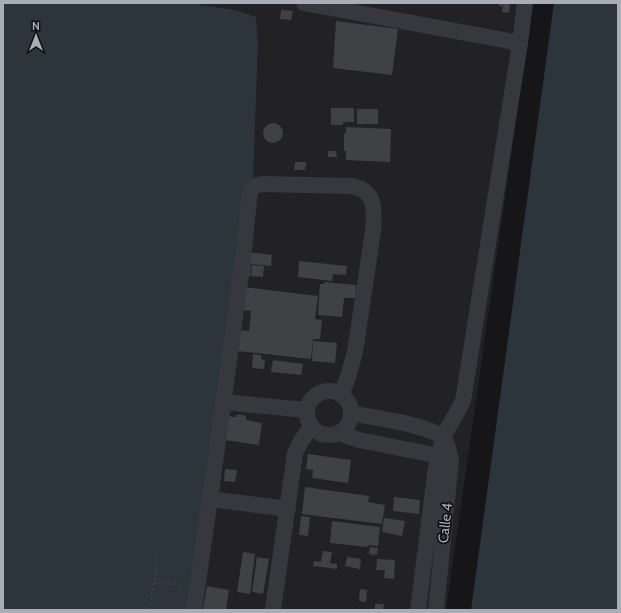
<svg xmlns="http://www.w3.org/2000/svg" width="621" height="613" font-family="Cabin,sans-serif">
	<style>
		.built { fill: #222225 }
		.water { fill: #2c353c }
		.building { fill: #404145 }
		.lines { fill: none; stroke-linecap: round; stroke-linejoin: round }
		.path { stroke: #3d3f44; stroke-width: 2; stroke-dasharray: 2 3; stroke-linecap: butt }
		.minor { stroke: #37383d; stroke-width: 16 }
		.labels { text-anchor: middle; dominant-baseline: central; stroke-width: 3.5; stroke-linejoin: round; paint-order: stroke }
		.street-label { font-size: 14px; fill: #a8adb8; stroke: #111113 }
	</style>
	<rect width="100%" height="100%" fill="#161618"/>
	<!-- built -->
	<path class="built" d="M 189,3 L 533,3 L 446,610 L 188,610 L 253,183 L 258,44 L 256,17 L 236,10 Z"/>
	<!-- water -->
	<path class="water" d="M 3,3 L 189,3 L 236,10 L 256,17 L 258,44 L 253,183 L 188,610 L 3,610 Z
		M 554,3 L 618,3 L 618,610 L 471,610 Z"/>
	<!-- building -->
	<path class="building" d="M 499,3 L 510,3 L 509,13 L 502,12 L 503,6 L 499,6 Z
		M 281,10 L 293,11 L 291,20 L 280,19 Z
		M 336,21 L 398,29 L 392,75 L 333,68 Z
		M 331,108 L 354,108 L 354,122 L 343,122 L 343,125 L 331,125 Z
		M 357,109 L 378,109 L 378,124 L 357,124 Z
		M263 133a10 10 0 1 1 20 0a10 10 0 1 1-20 0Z
		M 346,127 L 391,129 L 390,162 L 346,160 L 346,151 L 344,151 L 344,133 L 346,134 Z
		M 328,151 L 336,151 L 337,157 L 328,157 Z
		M 295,162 L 306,162 L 305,170 L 294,170 Z
		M 247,252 L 272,255 L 271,266 L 251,264 L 250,277 L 244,276 Z
		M 299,261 L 347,266 L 346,275 L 333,274 L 332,281 L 298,277 Z
		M 252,265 L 264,266 L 263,277 L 251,276 Z
		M 324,282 L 356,285 L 355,298 L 344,298 L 342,317 L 318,315 L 320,284 L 324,284 Z
		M 244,287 L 318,296 L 315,319 L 322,320 L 320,339 L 313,339 L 311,359 L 237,351 L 240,330 L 249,331 L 251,311 L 241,310 Z
		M 313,341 L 337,343 L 335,363 L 312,361 Z
		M 253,354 L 261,355 L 261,359 L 265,360 L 264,369 L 252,368 Z
		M 273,360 L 303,364 L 301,375 L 271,372 Z
		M 237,414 L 246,416 L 246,420 L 262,423 L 259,445 L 225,440 L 228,416 L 236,417 Z
		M 308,454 L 351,460 L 348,483 L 312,478 L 313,470 L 306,469 Z
		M 225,469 L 237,470 L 235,482 L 224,481 Z
		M 305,487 L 369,496 L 368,502 L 385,505 L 382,524 L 302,514 Z
		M 394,497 L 420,500 L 419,514 L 393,511 Z
		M 301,516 L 310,517 L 308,536 L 299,535 Z
		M 384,518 L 405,521 L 402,536 L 382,532 Z
		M 332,521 L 380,527 L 378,546 L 369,545 L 368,547 L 330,543 Z
		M 370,547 L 378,548 L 377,555 L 369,554 Z
		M 323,551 L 332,552 L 330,563 L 337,564 L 337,569 L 313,566 L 314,561 L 321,562 Z
		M 243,552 L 255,554 L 250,594 L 237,592 Z
		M 257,557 L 269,559 L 263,594 L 252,592 Z
		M 347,557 L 361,559 L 360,569 L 345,566 Z
		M 377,559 L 395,560 L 394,579 L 384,578 L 385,570 L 376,570 Z
		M 207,586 L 229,590 L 226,610 L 203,609 Z
		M 360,589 L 367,590 L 366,602 L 359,601 Z
		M 375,604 L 384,604 L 383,610 L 375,610 Z"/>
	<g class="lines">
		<!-- path -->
		<path class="path" d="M 154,583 L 183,584
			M 150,610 L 158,555"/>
		<!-- minor -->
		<path class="minor" d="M 304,3 L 520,43
			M307 413a22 22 0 1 1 44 0a22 22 0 1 1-44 0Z
			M 223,402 L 307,410
			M 351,413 C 372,418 427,424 442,437 C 448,442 449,453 451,460 L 436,610
			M 340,432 L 347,436 L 359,440 L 439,456
			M 210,499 L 243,259 L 250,191 C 253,187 257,185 262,184 L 352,186 C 377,191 374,210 373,231 L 355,352 L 348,377 L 341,395
			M 194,610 L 210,499 L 288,509
			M 273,610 L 295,453 L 301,441 L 311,427
			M 418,610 L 435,474 L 443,437 L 463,401 L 520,43 L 525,3"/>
	</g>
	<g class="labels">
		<!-- street labels -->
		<g class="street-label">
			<text transform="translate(445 523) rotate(-84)">Calle 4</text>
		</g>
	</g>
	<!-- border -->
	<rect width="621" height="613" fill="none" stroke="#a8adb8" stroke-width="8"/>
	<!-- north arrow -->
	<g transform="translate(36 36)" stroke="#111113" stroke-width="3" paint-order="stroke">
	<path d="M0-3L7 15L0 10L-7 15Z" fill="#a8adb8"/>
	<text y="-6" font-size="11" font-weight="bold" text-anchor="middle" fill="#a8adb8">N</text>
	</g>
</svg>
